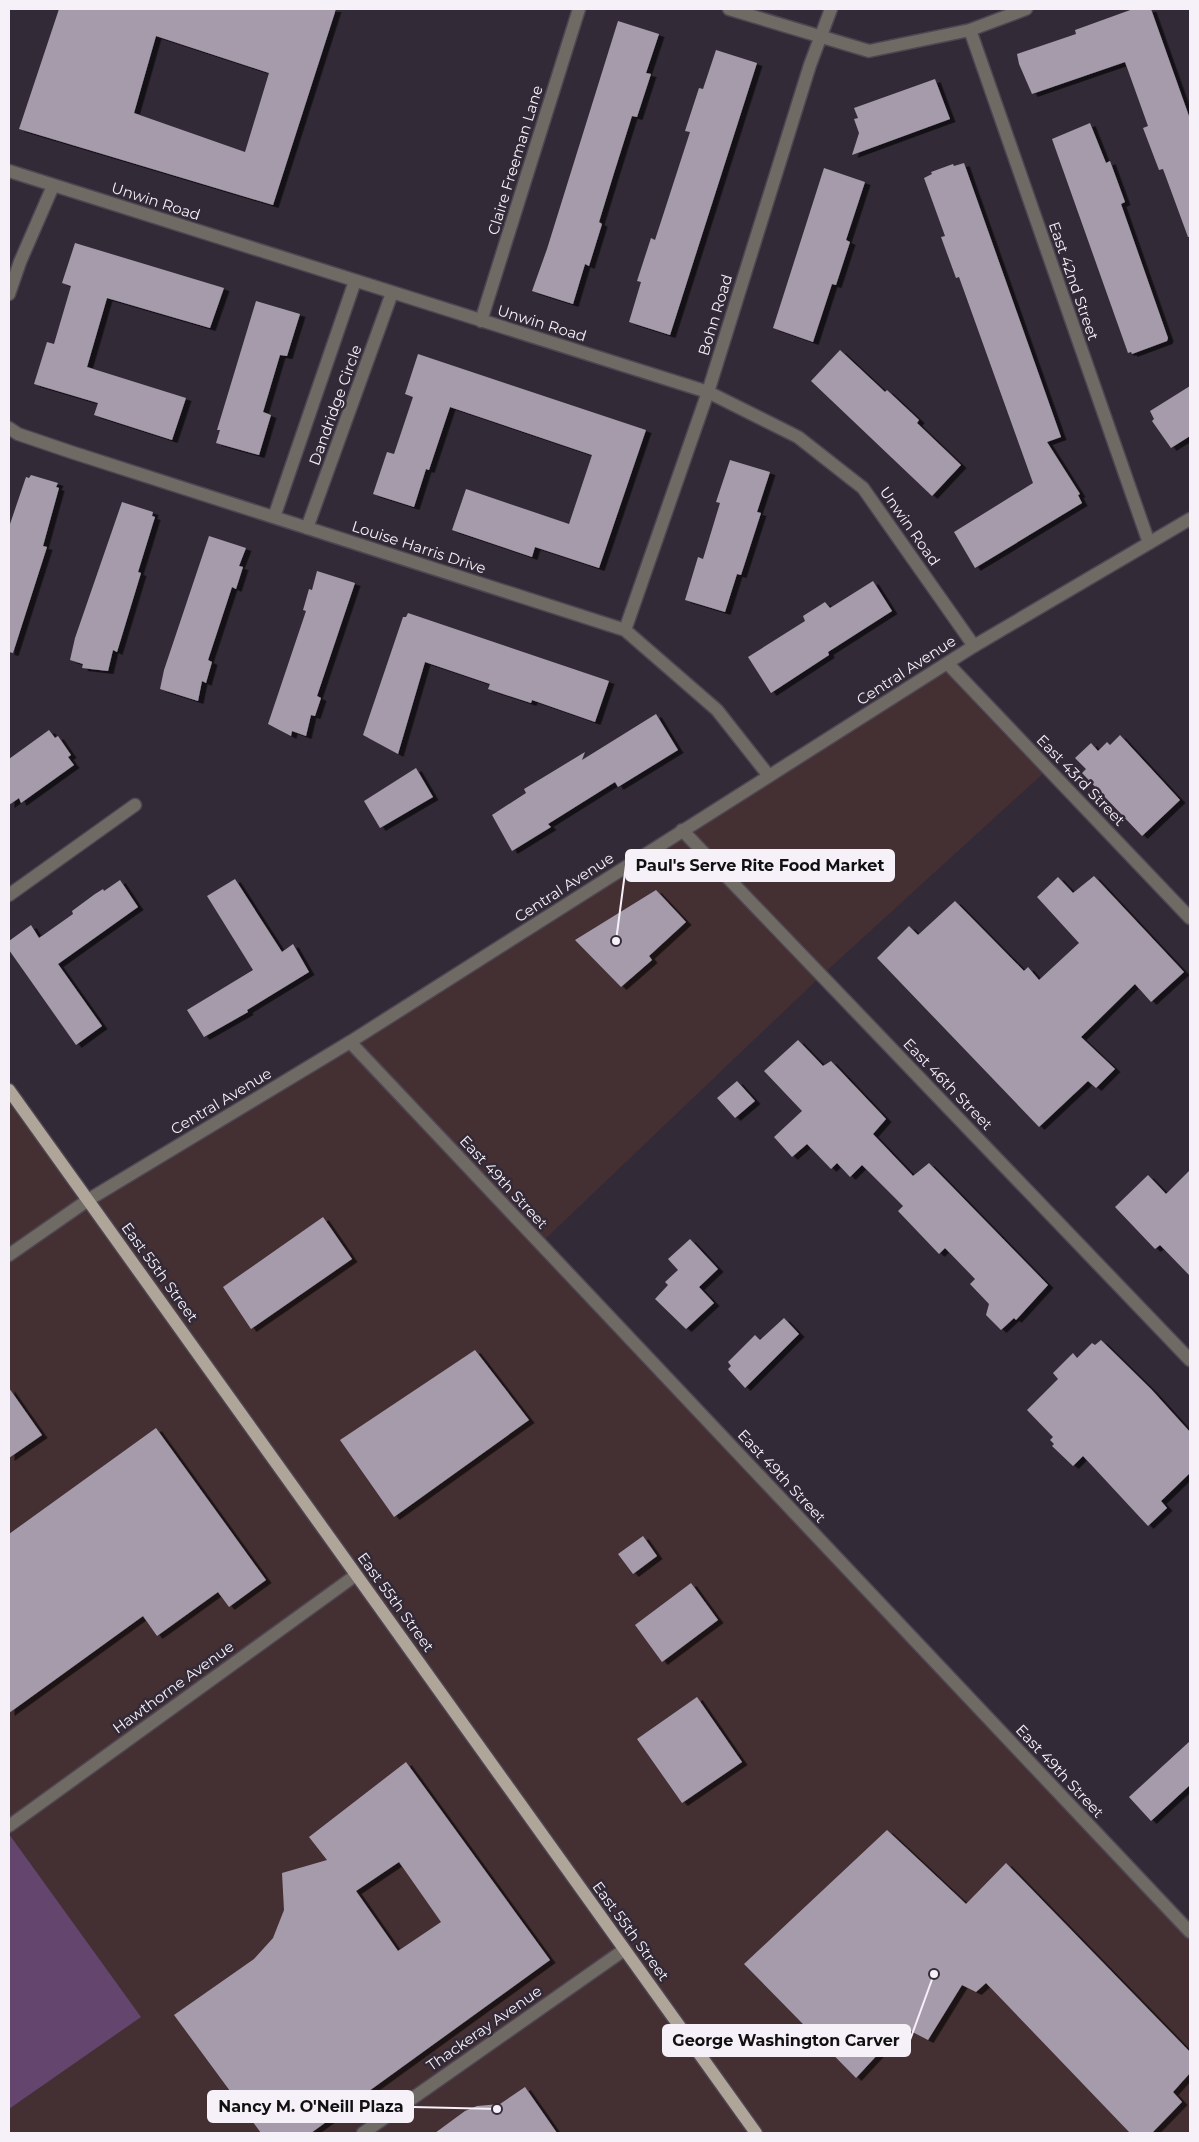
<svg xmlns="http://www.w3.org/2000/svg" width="1199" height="2142" font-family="Montserrat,sans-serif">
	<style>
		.commercial { fill: #442f32 }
		.green { fill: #63456e }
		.building { fill: #a59bab; fill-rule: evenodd; filter: url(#shadow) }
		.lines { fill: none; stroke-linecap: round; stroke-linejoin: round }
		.minor-casing { stroke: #4e4652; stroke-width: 15 }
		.tertiary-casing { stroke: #4e4652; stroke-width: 15 }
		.primary-casing { stroke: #4e4652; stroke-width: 15 }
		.minor { stroke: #6f6a64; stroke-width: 12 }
		.tertiary { stroke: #6f6a64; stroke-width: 12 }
		.primary { stroke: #b0a599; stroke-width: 12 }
		.labels { text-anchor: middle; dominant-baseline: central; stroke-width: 5; stroke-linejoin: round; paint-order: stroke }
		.street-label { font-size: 15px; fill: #f6f0f9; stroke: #332a37 }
		.leader { fill: none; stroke: #f6f0f9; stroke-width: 2 }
		.callout-dot { fill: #f6f0f9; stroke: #332a37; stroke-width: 2 }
		.callout { fill: #f6f0f9; stroke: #f6f0f9; stroke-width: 2 }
		.callout-label { font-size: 16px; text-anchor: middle; font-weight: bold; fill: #111 }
	</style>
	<defs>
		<filter id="shadow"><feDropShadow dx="5.5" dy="3" stdDeviation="0" flood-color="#0009"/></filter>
	</defs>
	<rect width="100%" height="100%" fill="#332a37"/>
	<!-- commercial -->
	<path class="commercial" d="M 948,664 L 1048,769 L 821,976 L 540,1244 L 1190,1932 L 1190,2133 L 9,2133 L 9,2109 L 140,2017 L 9,1834 L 9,1090 L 88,1200 Z"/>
	<!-- green -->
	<path class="green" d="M 9,1834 L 141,2017 L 9,2109 Z"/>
	<!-- building -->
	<path class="building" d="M 59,9 L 336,9 L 273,205 L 19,129 ZM 156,36 L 269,73 L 245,152 L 134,113 Z
		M 1133,9 L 1151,9 L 1190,119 L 1190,237 L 1188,237 L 1163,169 L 1159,170 L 1143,128 L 1148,126 L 1125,62 L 1032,94 L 1019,64 L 1017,54 L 1076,34 L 1075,30 Z
		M 618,21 L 659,34 L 646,73 L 651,74 L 637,117 L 632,116 L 614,173 L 599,222 L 602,224 L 589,266 L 585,264 L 573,304 L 532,291 L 547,249 Z
		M 716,50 L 757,63 L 670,335 L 629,322 L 641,282 L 637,281 L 651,238 L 655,240 L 690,132 L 685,131 L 699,88 L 703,89 Z
		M 935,79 L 950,119 L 852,155 L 859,133 L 854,119 L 858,118 L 854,108 Z
		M 1090,123 L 1106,163 L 1110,161 L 1125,202 L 1121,204 L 1168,338 L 1167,341 L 1132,354 L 1131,352 L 1128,353 L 1052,139 Z
		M 964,163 L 1061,437 L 1047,442 L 1080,494 L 1078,495 L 1082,503 L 975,568 L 954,532 L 1033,483 L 959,277 L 956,278 L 941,237 L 945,236 L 924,178 L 932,174 L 931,172 L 953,164 L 954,166 Z
		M 824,168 L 865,182 L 846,240 L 850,242 L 836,285 L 832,284 L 813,342 L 773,328 Z
		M 75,243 L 224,288 L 210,328 L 107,298 L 87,367 L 186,398 L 172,440 L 94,415 L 98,403 L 34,384 L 47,342 L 54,344 L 71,286 L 62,283 Z
		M 256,301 L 300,314 L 287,356 L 280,355 L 263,412 L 271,415 L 259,455 L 216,443 L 220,430 L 217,430 Z
		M 840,350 L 885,392 L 887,390 L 919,420 L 917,423 L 961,465 L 932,496 L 811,381 Z
		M 418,354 L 646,430 L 599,568 L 535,547 L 532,557 L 452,530 L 466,489 L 569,524 L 592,455 L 450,407 L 429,470 L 426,469 L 414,507 L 373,494 L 387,452 L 394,454 L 413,397 L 405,394 Z
		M 1190,386 L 1190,436 L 1171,448 L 1152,421 L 1154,419 L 1150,411 Z
		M 730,460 L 770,472 L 757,512 L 761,513 L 741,575 L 737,574 L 725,612 L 685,600 L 698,557 L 703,559 L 720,503 L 716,502 Z
		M 31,475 L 58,483 L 56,487 L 59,488 L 43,546 L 47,547 L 13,653 L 9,652 L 9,527 L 26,477 L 29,478 Z
		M 122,502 L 153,512 L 152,516 L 155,517 L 138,572 L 141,573 L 117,652 L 113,650 L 108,671 L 82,668 L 83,664 L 70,660 L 75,638 Z
		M 209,536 L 246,548 L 239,566 L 243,567 L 236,589 L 232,587 L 208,660 L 212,662 L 206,683 L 202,681 L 198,701 L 160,689 L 164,670 Z
		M 317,571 L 355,583 L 317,696 L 321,698 L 315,716 L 311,715 L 306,736 L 292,731 L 291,736 L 268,724 L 306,611 L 303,610 L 309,589 L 312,590 Z
		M 873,581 L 892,611 L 828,652 L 829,655 L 771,693 L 748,657 L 805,621 L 803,616 L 825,602 L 830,608 Z
		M 408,613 L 609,681 L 595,722 L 532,700 L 531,703 L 488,689 L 490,684 L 425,662 L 398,754 L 363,735 L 403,617 L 406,617 Z
		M 656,714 L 678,750 L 618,787 L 615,782 L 548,824 L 551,827 L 512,851 L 492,815 L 526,793 L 524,789 L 585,752 L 582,760 Z
		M 49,730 L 55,738 L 58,736 L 71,755 L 68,757 L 74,765 L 21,803 L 19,798 L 9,805 L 9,759 Z
		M 1120,735 L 1180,800 L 1142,836 L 1082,773 L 1086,769 L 1075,758 L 1091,743 L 1098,751 L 1107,742 L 1110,745 Z
		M 416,768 L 433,797 L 380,828 L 364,801 Z
		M 1094,876 L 1184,972 L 1151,1002 L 1135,984 L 1081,1037 L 1115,1069 L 1096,1088 L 1088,1081 L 1039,1127 L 877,958 L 909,926 L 918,935 L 955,901 L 1024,971 L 1028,967 L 1039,980 L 1079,943 L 1037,897 L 1058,877 L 1073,893 Z
		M 235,879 L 282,952 L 293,944 L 309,972 L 247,1010 L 248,1012 L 204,1037 L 187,1010 L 253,970 L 207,896 Z
		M 120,880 L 138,907 L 58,964 L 102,1026 L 76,1045 L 9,950 L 9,941 L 31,925 L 39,938 L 73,914 L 72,911 L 95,894 L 103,889 L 104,891 Z
		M 656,890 L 686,922 L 649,956 L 652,960 L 621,987 L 575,940 Z
		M 798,1040 L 823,1066 L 831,1061 L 886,1119 L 873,1134 L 913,1176 L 929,1163 L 1048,1285 L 1016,1320 L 1014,1318 L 1001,1330 L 986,1315 L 989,1304 L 970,1284 L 975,1279 L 945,1248 L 939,1254 L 898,1211 L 903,1206 L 862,1165 L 850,1177 L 837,1163 L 831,1169 L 807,1144 L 792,1157 L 774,1137 L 802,1111 L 764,1071 Z
		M 737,1081 L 755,1101 L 735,1118 L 717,1098 Z
		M 1190,1170 L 1190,1276 L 1160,1245 L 1155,1249 L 1115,1207 L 1148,1175 L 1166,1194 Z
		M 323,1217 L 352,1259 L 251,1329 L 223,1287 Z
		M 690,1239 L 718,1269 L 699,1287 L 714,1303 L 686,1329 L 655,1299 L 668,1285 L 665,1282 L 678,1270 L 668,1259 Z
		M 784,1318 L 799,1334 L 745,1388 L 728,1369 L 731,1366 L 728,1362 L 755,1335 L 760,1340 Z
		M 1101,1340 L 1151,1389 L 1190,1432 L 1190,1473 L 1161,1501 L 1167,1508 L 1148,1526 L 1083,1456 L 1073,1466 L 1052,1446 L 1054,1444 L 1050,1440 L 1053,1437 L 1027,1410 L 1058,1379 L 1053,1373 L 1073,1353 L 1077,1358 L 1092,1343 L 1095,1345 Z
		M 475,1350 L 529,1420 L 394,1517 L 340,1440 Z
		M 9,1388 L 42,1435 L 9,1458 Z
		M 156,1428 L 266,1580 L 229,1607 L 218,1592 L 157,1636 L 143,1616 L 9,1713 L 9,1534 Z
		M 643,1536 L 657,1556 L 633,1574 L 618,1554 Z
		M 691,1583 L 718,1620 L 662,1662 L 635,1625 Z
		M 697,1697 L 742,1762 L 682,1803 L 637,1739 Z
		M 1190,1741 L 1190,1785 L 1151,1821 L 1129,1797 Z
		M 406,1762 L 550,1960 L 311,2133 L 261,2133 L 174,2015 L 254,1959 L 273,1938 L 284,1910 L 282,1873 L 327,1860 L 309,1837 ZM 399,1862 L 441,1922 L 398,1951 L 356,1891 Z
		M 887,1830 L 966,1904 L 1006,1863 L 1190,2052 L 1190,2073 L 1173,2092 L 1182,2102 L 1152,2133 L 1130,2133 L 986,1983 L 976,1992 L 962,1985 L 928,2040 L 903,2027 L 856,2078 L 744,1964 Z
		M 525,2087 L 557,2133 L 435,2133 L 465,2111 L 477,2106 L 500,2104 Z"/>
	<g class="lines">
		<!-- minor casing -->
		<g class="minor-casing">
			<path id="minor" d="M 729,9 L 869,51 L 970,30 L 1026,9
				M 970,30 L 1149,543
				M 9,171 L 708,392 L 798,437 L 863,488 L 974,646
				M 9,294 L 20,262 L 53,186
				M 481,321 L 579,9
				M 9,428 L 18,434 L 71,452 L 625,630 L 717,710 L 769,776
				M 274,517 L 355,281
				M 307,528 L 392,293
				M 625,630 L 708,392 L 810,65 L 831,9
				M 948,664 L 1190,918
				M 682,830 L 1190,1360
				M 9,895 L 135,805
				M 350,1042 L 1190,1932
				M 9,1826 L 356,1575
				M 363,2133 L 624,1950"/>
		</g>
		<!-- tertiary casing -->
		<g class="tertiary-casing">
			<path id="tertiary" d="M 9,1255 L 88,1200 L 350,1042 L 974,646 L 1190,519"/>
		</g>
		<!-- primary casing -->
		<g class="primary-casing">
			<path id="primary" d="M 9,1090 L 756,2133"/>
		</g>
		<!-- minor -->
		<use href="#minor" class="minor"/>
		<!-- tertiary -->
		<use href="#tertiary" class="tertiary"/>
		<!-- primary -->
		<use href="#primary" class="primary"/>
	</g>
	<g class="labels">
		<!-- street labels -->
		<g class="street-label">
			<text transform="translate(515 160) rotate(-73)">Claire Freeman Lane</text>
			<text transform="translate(156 201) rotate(18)">Unwin Road</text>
			<text transform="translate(1074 281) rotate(71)">East 42nd Street</text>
			<text transform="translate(715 315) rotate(-73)">Bohn Road</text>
			<text transform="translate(542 323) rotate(17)">Unwin Road</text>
			<text transform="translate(335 405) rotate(-70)">Dandridge Circle</text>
			<text transform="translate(910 526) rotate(55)">Unwin Road</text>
			<text transform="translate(419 547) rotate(18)">Louise Harris Drive</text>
			<text transform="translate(906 670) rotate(-33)">Central Avenue</text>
			<text transform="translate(1081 780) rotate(46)">East 43rd Street</text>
			<text transform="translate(564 887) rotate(-33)">Central Avenue</text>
			<text transform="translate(948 1084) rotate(46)">East 46th Street</text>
			<text transform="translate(221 1101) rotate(-31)">Central Avenue</text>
			<text transform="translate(504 1182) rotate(47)">East 49th Street</text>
			<text transform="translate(160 1272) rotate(54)">East 55th Street</text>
			<text transform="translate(782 1476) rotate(47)">East 49th Street</text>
			<text transform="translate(396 1602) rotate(54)">East 55th Street</text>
			<text transform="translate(173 1687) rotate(-36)">Hawthorne Avenue</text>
			<text transform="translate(1060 1771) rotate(47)">East 49th Street</text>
			<text transform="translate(631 1931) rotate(54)">East 55th Street</text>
			<text transform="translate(484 2028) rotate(-35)">Thackeray Avenue</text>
		</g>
	</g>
	<!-- callouts -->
	<path class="leader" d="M616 941L626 865M934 1974L910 2040M497 2109L413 2107"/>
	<g class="callout-dot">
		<circle cx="616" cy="941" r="5"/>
		<circle cx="934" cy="1974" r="5"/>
		<circle cx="497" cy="2109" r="5"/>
	</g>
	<g class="callout">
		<rect x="626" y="850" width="268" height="31" rx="5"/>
		<rect x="663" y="2025" width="247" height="31" rx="5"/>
		<rect x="208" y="2091" width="205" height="31" rx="5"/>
	</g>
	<g class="callout-label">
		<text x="760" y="871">Paul's Serve Rite Food Market</text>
		<text x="786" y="2046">George Washington Carver</text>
		<text x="311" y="2112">Nancy M. O'Neill Plaza</text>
	</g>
	<!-- border -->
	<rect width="1199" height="2142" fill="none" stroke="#f6f0f9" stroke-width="20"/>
</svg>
